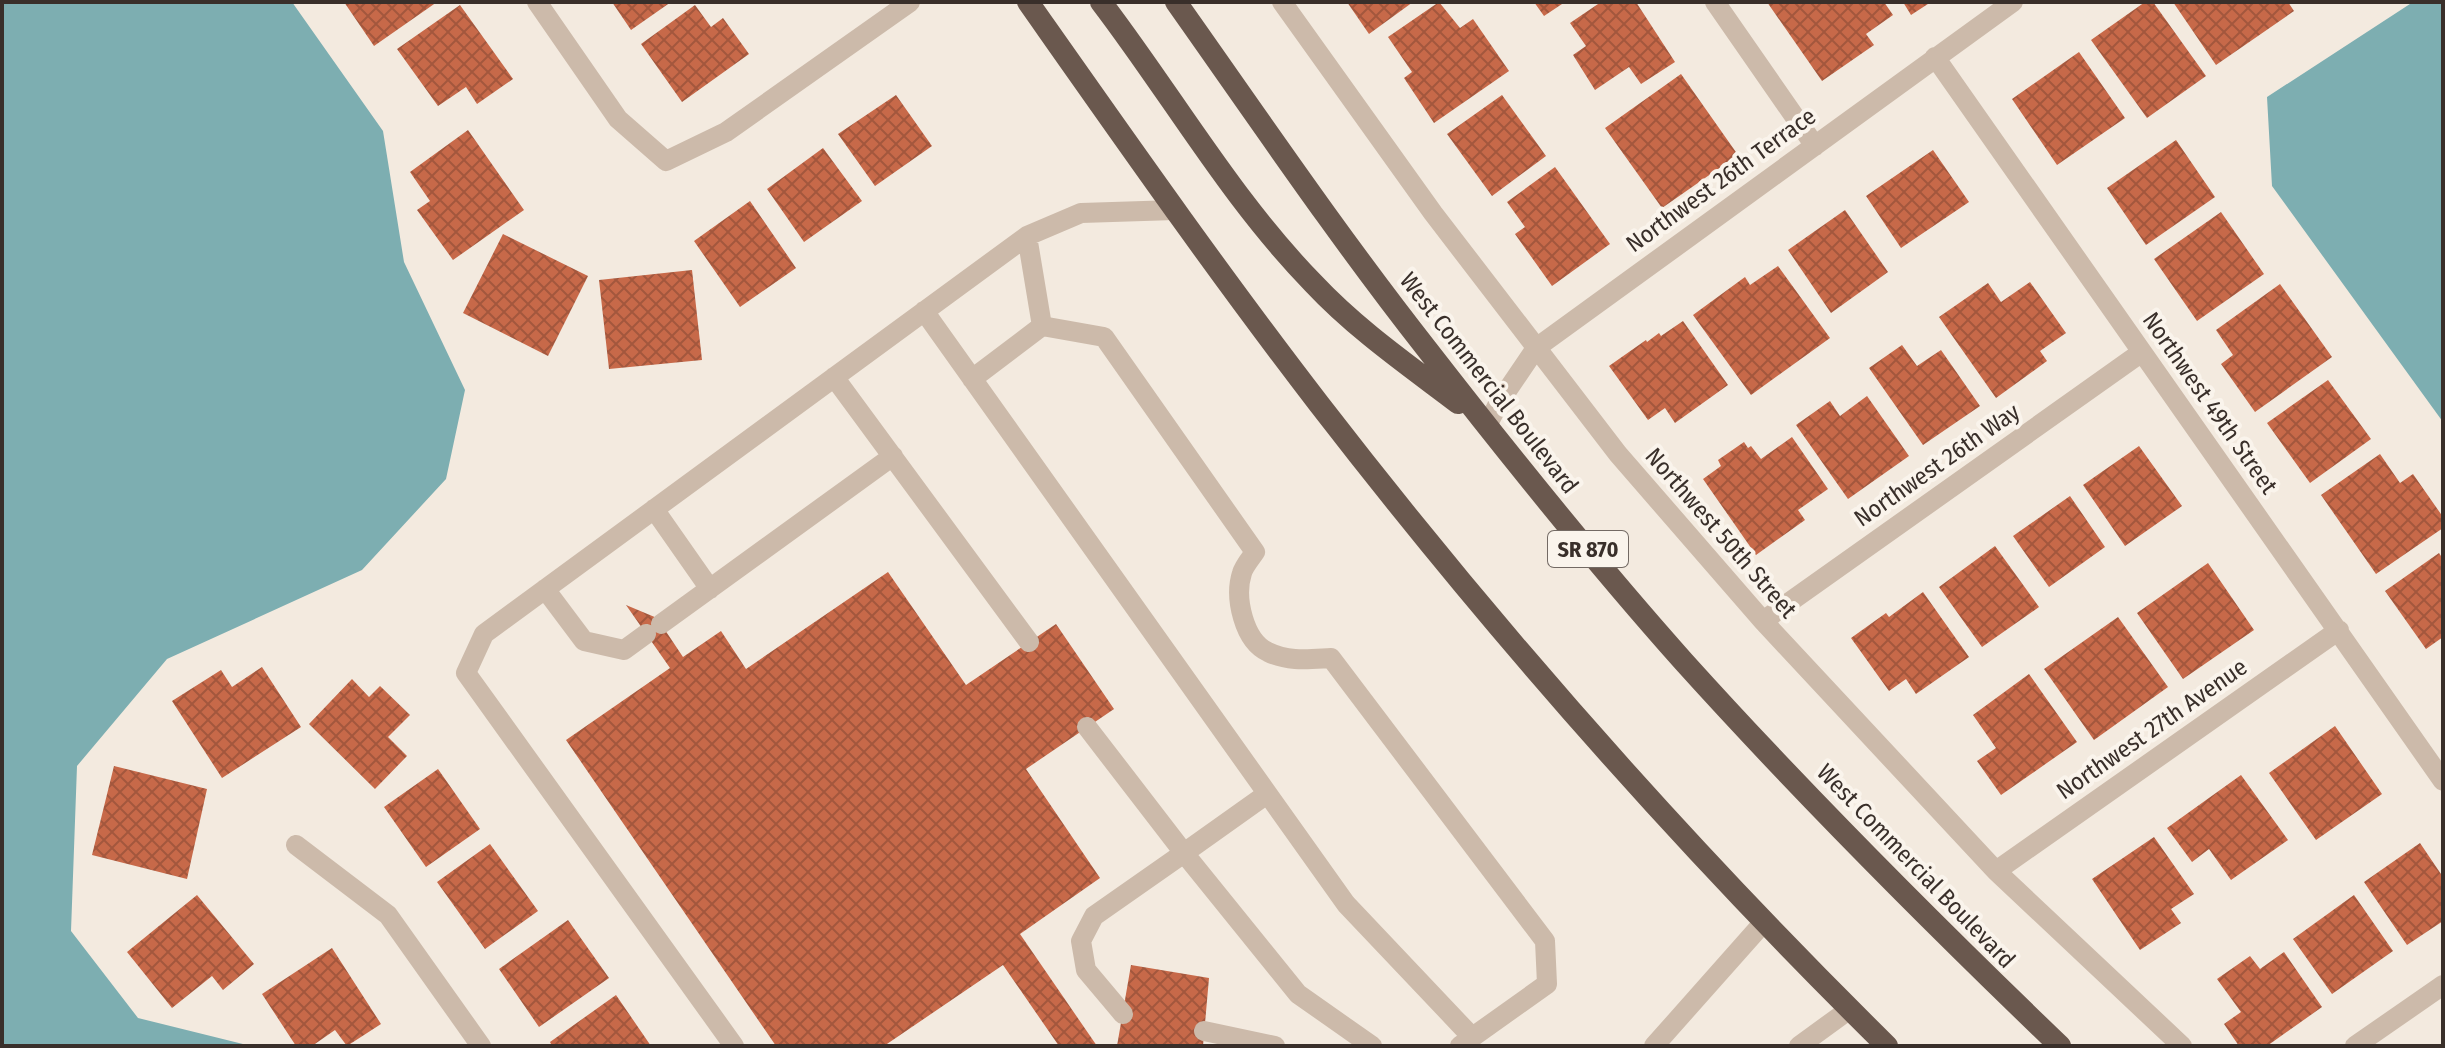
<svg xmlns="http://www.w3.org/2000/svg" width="2445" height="1048" font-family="'Fira Sans Condensed',sans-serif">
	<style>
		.water { fill: #7daeb1 }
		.building { fill: url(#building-cross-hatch) }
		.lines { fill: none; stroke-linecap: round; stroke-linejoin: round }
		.service { stroke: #ccbaaa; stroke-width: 20 }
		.minor { stroke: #ccbaaa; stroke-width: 20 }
		.trunk { stroke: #6a584e; stroke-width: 22 }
		.labels { text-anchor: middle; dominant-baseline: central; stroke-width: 8; stroke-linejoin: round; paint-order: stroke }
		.shield { fill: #faf4ec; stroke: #736a64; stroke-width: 2 }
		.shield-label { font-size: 22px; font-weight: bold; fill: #392f2a }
		.street-label { font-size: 24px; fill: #392f2a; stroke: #faf4ec }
	</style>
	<defs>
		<pattern id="building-cross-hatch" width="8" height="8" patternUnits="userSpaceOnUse" patternTransform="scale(2)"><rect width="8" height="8" fill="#c76949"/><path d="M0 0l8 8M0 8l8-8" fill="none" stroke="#a3573d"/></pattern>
	</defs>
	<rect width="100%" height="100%" fill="#f3eadf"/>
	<!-- water -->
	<path class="water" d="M 2,2 L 292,2 L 383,131 L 404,262 L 465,390 L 446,479 L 362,570 L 167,659 L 77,766 L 71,931 L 138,1018 L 251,1046 L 2,1046 Z
		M 2413,2 L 2443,2 L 2443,422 L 2272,186 L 2267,97 Z"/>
	<!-- building -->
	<path class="building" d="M 344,2 L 437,2 L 374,46 Z
		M 612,2 L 671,2 L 631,30 Z
		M 1347,2 L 1413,2 L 1369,34 Z
		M 1439,2 L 1460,28 L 1473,19 L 1509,71 L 1434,123 L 1404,78 L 1412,72 L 1388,37 Z
		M 1534,2 L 1565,2 L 1544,16 Z
		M 1601,2 L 1636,2 L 1675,62 L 1641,84 L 1629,67 L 1595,90 L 1573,55 L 1586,46 L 1570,23 Z
		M 1767,2 L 1884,2 L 1893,15 L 1866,34 L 1874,45 L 1822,81 Z
		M 1903,2 L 1931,2 L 1911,15 Z
		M 2145,2 L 2153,2 L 2206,76 L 2147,118 L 2091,40 Z
		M 2173,2 L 2288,2 L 2294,11 L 2216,65 Z
		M 460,5 L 513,79 L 477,104 L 466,87 L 438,106 L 397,49 Z
		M 695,5 L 711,27 L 723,18 L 749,54 L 682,102 L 641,44 Z
		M 2079,52 L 2125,118 L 2057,165 L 2012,99 Z
		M 1681,74 L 1738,155 L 1662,208 L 1605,128 Z
		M 896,95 L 932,146 L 875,186 L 838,134 Z
		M 1502,95 L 1546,156 L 1492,196 L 1447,134 Z
		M 468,130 L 524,210 L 453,260 L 417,210 L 430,201 L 410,172 Z
		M 2176,140 L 2215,197 L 2146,245 L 2107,188 Z
		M 823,148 L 862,201 L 804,242 L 767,189 Z
		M 1933,150 L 1969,202 L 1901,248 L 1866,196 Z
		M 1555,167 L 1610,244 L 1552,286 L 1515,234 L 1525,227 L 1507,202 Z
		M 750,201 L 796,268 L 740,307 L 694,241 Z
		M 1845,210 L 1888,272 L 1831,313 L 1788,250 Z
		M 2221,212 L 2264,274 L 2197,321 L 2154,259 Z
		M 503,234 L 588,276 L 548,356 L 463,313 Z
		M 1778,266 L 1830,338 L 1751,395 L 1693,315 L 1745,277 L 1750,285 Z
		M 692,270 L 702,360 L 609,369 L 599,280 Z
		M 2030,282 L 2066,333 L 2040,351 L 2047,361 L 1996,398 L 1939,317 L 1988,283 L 2001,302 Z
		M 2280,284 L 2332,357 L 2255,412 L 2221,364 L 2233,355 L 2216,330 Z
		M 1683,321 L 1728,385 L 1675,423 L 1665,408 L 1648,420 L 1609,366 L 1646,340 L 1647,342 L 1659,333 L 1661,336 Z
		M 1902,345 L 1917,366 L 1941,350 L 1980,406 L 1923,445 L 1869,368 Z
		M 2328,380 L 2371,439 L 2310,483 L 2267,423 Z
		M 1867,396 L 1909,456 L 1848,499 L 1796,425 L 1830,401 L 1840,416 Z
		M 1792,437 L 1828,489 L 1798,510 L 1805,520 L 1756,555 L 1703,479 L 1721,466 L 1718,460 L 1744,442 L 1748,448 L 1751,446 L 1761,459 Z
		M 2139,446 L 2182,506 L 2125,546 L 2083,485 Z
		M 2380,454 L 2400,483 L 2413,474 L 2443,517 L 2443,528 L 2376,574 L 2321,495 Z
		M 2070,496 L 2105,547 L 2049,587 L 2013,536 Z
		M 1995,546 L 2039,607 L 1982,647 L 1939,587 Z
		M 2439,553 L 2443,559 L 2443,637 L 2426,649 L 2385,591 Z
		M 2208,563 L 2254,630 L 2183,679 L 2137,613 Z
		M 888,572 L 966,685 L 1056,624 L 1114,709 L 1026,769 L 1100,878 L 1020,934 L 1097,1046 L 1059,1046 L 1003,965 L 884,1046 L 776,1046 L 566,740 L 670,668 L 626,605 L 657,618 L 683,657 L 721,631 L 746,669 Z
		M 1923,592 L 1969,657 L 1916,694 L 1906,679 L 1889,691 L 1851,638 L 1886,613 L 1889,617 Z
		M 2118,617 L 2168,687 L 2094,740 L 2044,669 Z
		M 262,667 L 301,727 L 222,778 L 172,701 L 221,670 L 232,687 Z
		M 2029,674 L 2077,742 L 2001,795 L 1977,761 L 1996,748 L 1973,715 Z
		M 352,679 L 369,697 L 380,686 L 410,715 L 388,737 L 407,756 L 375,789 L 309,724 Z
		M 2335,726 L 2382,794 L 2316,840 L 2269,773 Z
		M 114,766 L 207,789 L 187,879 L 92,855 Z
		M 438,769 L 480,829 L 426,867 L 384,807 Z
		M 2241,775 L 2288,840 L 2231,880 L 2209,849 L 2192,862 L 2167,828 Z
		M 2154,837 L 2194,894 L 2171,909 L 2181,923 L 2140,950 L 2092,879 Z
		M 2420,843 L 2443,877 L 2443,921 L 2407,945 L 2364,882 Z
		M 490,844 L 538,911 L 485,949 L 437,882 Z
		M 197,895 L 254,964 L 223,990 L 212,976 L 172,1008 L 127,952 Z
		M 2354,895 L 2393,951 L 2332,994 L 2293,939 Z
		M 568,920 L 609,978 L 539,1027 L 499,969 Z
		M 332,948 L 381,1024 L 347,1046 L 335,1030 L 312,1046 L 296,1046 L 262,994 Z
		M 2284,952 L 2322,1007 L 2267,1046 L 2239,1046 L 2224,1024 L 2241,1012 L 2217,979 L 2250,956 L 2260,969 Z
		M 1131,965 L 1209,978 L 1203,1046 L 1117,1046 Z
		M 616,995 L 651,1046 L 552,1046 L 550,1042 Z"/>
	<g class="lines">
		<!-- service -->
		<path class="service" d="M 1027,236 L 1042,326 L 1104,337 L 1255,552 C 1251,558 1244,566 1242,573 C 1234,598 1244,641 1268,652 C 1288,662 1310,659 1331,658 L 1545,941 L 1547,984 L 1460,1046
			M 924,311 L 1346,904 L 1472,1037
			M 834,377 L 1029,642
			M 972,379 L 1042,326
			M 654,509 L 710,589
			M 545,589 L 584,641 L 624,650 L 646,634
			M 661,624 L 893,456
			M 1087,727 L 1184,853 L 1094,916 L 1081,941 L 1086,970 L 1123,1014
			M 1267,794 L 1184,853 L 1298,994 L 1372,1046
			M 1204,1031 L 1275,1046
			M 734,1046 L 466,673 L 484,634 L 1027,236 L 1081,213 L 1175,210
			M 1654,1046 L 1764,922
			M 1799,1046 L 1850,1009"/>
		<!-- minor -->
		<path class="minor" d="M 537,2 L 618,119 L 666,161 L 726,132 L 910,2
			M 1282,2 L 1433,213 L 1618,454 L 1763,621 L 1996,871 L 2182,1046
			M 1715,2 L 1815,146
			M 1935,57 L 2443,781
			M 1487,426 L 1498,404 L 1536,348 L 2013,2
			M 1763,621 L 2142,352
			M 296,845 L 388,915 L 481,1046
			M 1996,871 L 2339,630
			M 2355,1046 L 2443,985"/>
		<!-- trunk -->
		<path class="trunk" d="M 1028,2 C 1123,137 1218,273 1319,404 C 1495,632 1682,844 1887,1046
			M 1101,2 C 1172,95 1231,199 1313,283 C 1356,329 1408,365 1458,403
			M 1176,2 C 1258,118 1338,236 1426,348 C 1509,455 1594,561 1684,662 C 1804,795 1931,922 2060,1046"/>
	</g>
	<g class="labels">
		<!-- shield labels -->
		<rect class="shield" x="1548" y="531" width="80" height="36" rx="6"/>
		<g class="shield-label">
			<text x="1588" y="549">SR 870</text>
		</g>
		<!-- street labels -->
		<g class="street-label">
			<text transform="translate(1721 180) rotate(-36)">Northwest 26th Terrace</text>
			<text transform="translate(1489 383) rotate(52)">West Commercial Boulevard</text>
			<text transform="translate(2210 403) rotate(55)">Northwest 49th Street</text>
			<text transform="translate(1937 465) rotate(-35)">Northwest 26th Way</text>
			<text transform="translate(1721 533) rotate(49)">Northwest 50th Street</text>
			<text transform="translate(2152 729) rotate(-35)">Northwest 27th Avenue</text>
			<text transform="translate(1916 866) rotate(46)">West Commercial Boulevard</text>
		</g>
	</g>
	<!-- border -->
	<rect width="2445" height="1048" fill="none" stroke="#392f2a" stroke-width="8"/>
</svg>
